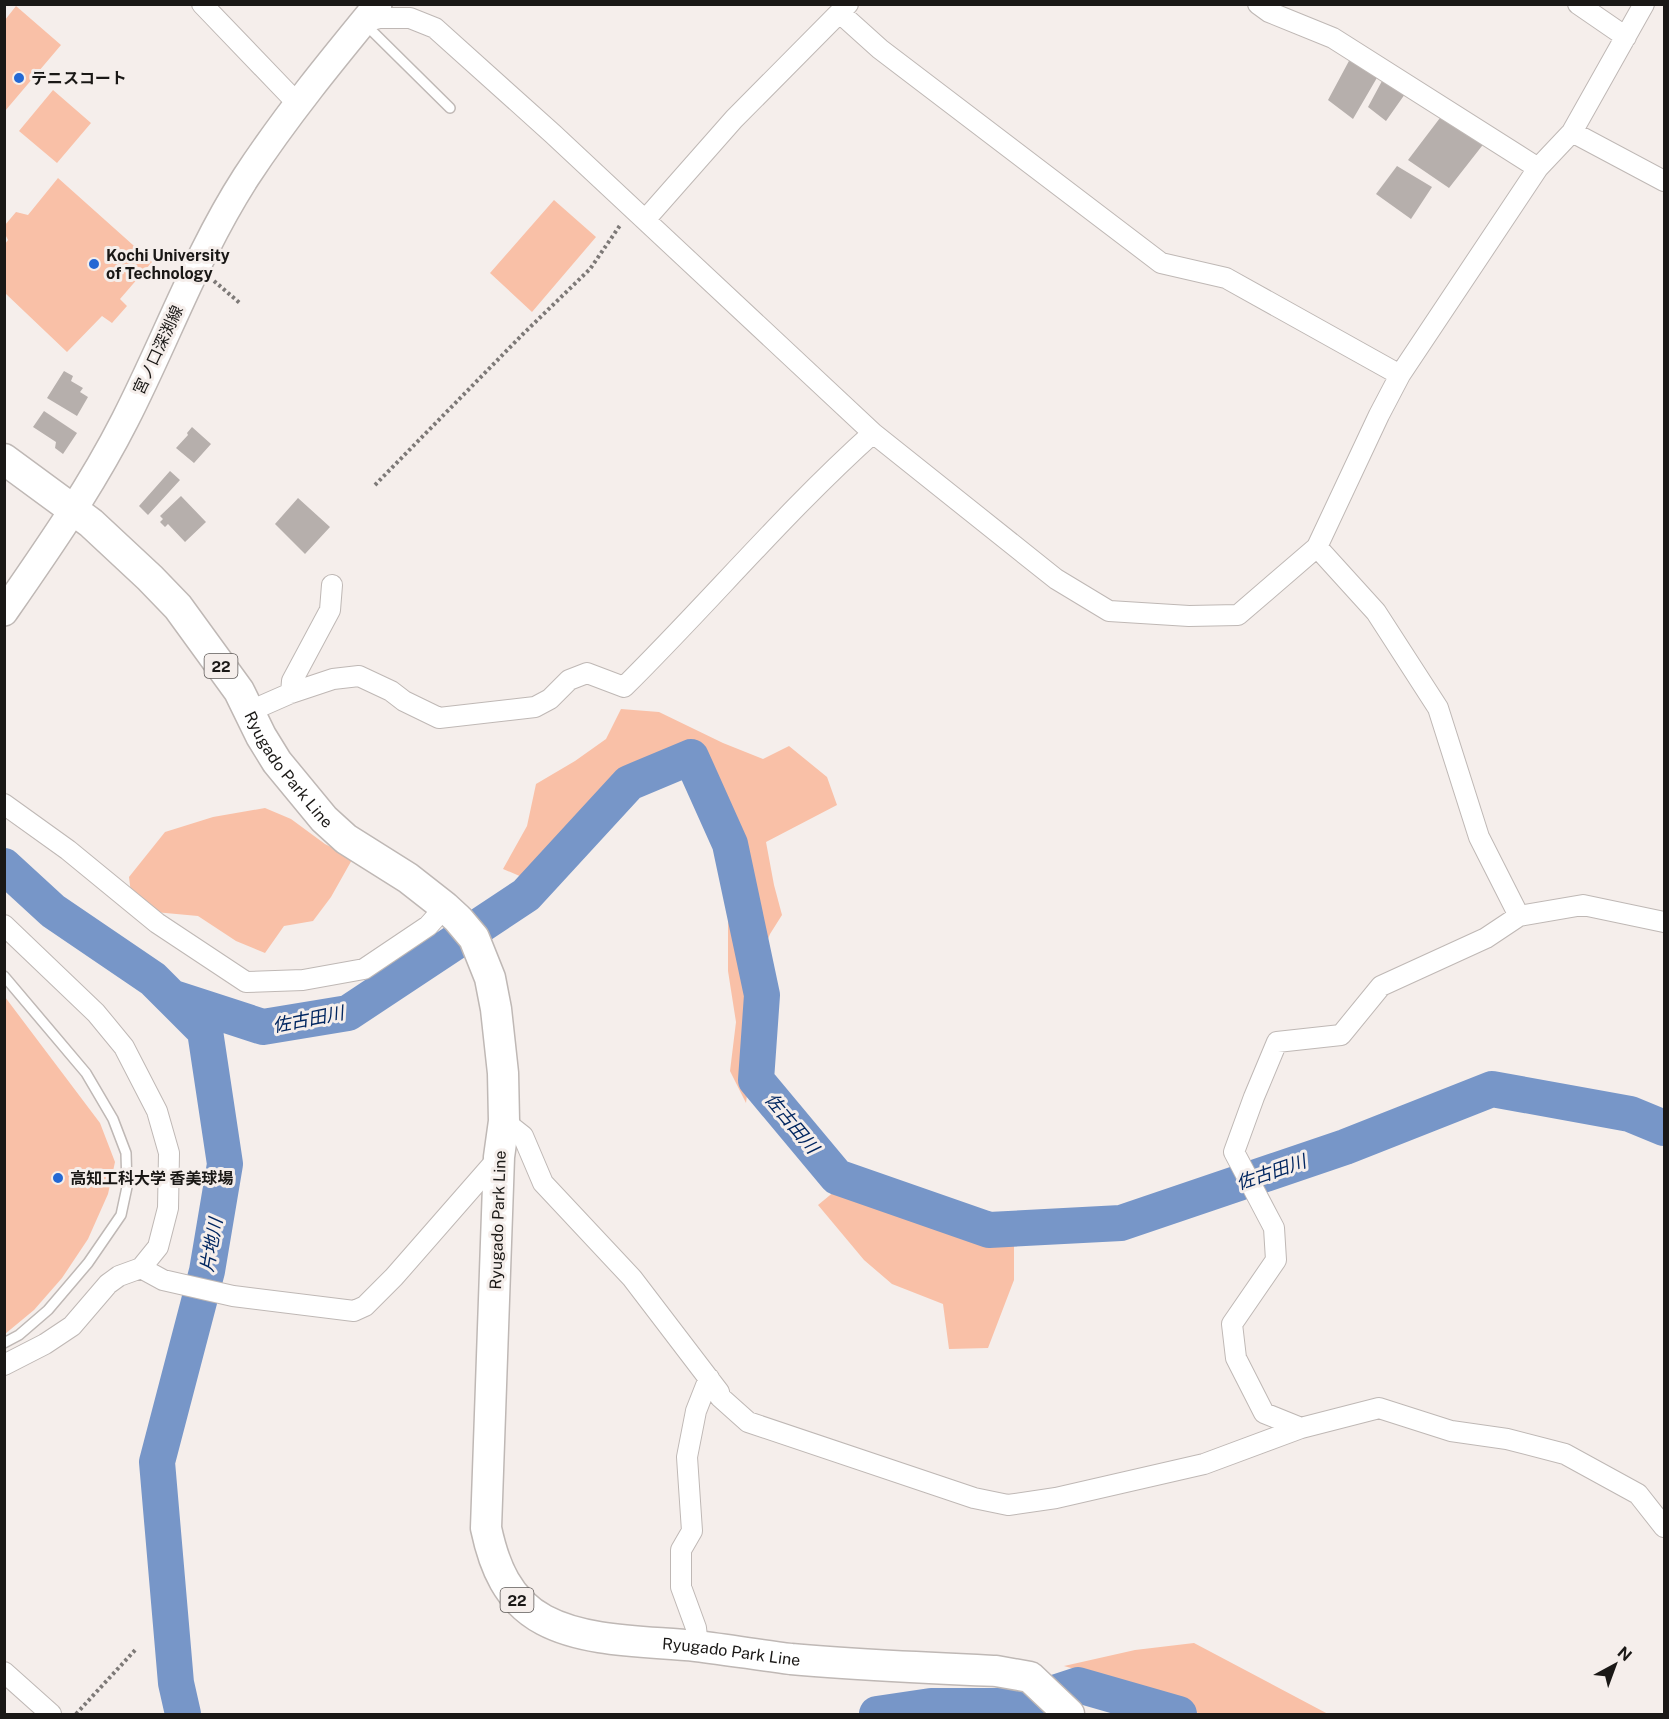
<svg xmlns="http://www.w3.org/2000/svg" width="1669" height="1719" font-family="'Public Sans','Noto Sans JP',sans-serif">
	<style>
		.green { fill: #f9c0a7 }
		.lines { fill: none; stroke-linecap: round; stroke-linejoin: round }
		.river { stroke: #7796c8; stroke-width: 36 }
		.building { fill: #b6afac }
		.service-casing { stroke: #bfb8b5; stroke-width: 12 }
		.minor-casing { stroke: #bfb8b5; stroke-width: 22 }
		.secondary-casing { stroke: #bfb8b5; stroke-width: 30 }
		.primary-casing { stroke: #bfb8b5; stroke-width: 33 }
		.path { stroke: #7d7977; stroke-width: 4; stroke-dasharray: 3 3; stroke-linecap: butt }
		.service { stroke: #fff; stroke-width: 9 }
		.minor { stroke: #fff; stroke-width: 20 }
		.secondary { stroke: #fff; stroke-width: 27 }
		.primary { stroke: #fff; stroke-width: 30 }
		.poi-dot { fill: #2368d4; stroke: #f5eeeb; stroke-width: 2 }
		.labels { text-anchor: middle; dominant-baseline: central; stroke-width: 6; stroke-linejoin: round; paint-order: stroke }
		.shield { fill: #f5eeeb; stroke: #5c5856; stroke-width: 1.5 }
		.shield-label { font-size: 15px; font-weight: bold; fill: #1a1816 }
		.poi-label { font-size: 16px; font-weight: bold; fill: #1a1816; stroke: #f5eeeb; text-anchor: start }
		.street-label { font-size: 16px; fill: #1a1816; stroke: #f5eeeb }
		.water-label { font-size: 18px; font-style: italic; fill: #012660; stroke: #f5eeeb }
	</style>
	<rect width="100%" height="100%" fill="#f5eeeb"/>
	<!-- green -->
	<path class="green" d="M 16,6 L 61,45 L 5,111 L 5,20 Z
		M 53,90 L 91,123 L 57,163 L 19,131 Z
		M 58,178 L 152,262 L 120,299 L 127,306 L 112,323 L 102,316 L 67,352 L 5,293 L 5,244 L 8,240 L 5,234 L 5,225 L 16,212 L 28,215 Z
		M 554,200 L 596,237 L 532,312 L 490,273 Z
		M 621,709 L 659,712 L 723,743 L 763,759 L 789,746 L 827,777 L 837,805 L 766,842 L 774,885 L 782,915 L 770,934 L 757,967 L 752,1005 L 752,1056 L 746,1103 L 730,1071 L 736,1022 L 728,971 L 728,917 L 732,880 L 719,827 L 703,785 L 678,762 L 644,775 L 599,805 L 559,844 L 545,871 L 522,877 L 503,869 L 527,826 L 536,784 L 575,761 L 606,739 Z
		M 265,808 L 291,819 L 325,844 L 353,858 L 331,897 L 313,921 L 284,926 L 265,953 L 236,941 L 198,916 L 133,910 L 129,877 L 165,832 L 213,817 Z
		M 5,997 L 100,1123 L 115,1162 L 108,1194 L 88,1239 L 62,1278 L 34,1310 L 5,1334 Z
		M 835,1191 L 877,1193 L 934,1222 L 1014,1245 L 1014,1280 L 988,1348 L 949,1349 L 943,1304 L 892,1284 L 864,1260 L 818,1205 Z
		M 1194,1643 L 1328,1714 L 1200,1714 L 1149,1690 L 1064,1666 L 1135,1650 Z"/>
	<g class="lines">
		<!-- river -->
		<path class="river" d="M 4,866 L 53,911 L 153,979 L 205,1031 L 225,1164 L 207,1271 L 157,1462 L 176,1683 L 183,1714
			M 171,997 L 263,1027 L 348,1013 L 526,895 L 629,783 L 691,757 L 730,844 L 762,995 L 756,1080 L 837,1177 L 989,1230 L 1121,1223 L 1345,1147 L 1492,1089 L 1630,1114 L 1664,1128
			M 877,1714 L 931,1706 L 1014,1706 L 1078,1685 L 1179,1714"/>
	</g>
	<!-- building -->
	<path class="building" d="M 1350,59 L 1378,76 L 1353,119 L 1328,100 Z
		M 1382,81 L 1405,94 L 1386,121 L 1368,107 Z
		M 1446,110 L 1489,137 L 1449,188 L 1408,160 Z
		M 1397,166 L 1432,187 L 1411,219 L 1376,194 Z
		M 64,371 L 73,376 L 71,381 L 83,388 L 80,392 L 88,397 L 77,416 L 47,398 Z
		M 44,411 L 77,433 L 63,454 L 55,448 L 56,442 L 33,427 Z
		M 192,427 L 211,444 L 194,463 L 176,448 L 188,435 L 187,433 Z
		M 170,471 L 180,480 L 148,515 L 139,506 Z
		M 181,496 L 206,522 L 185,542 L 168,524 L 165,527 L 160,522 L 163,519 L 160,516 Z
		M 298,498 L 330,527 L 305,554 L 275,524 Z"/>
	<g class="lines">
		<!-- service casing -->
		<g class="service-casing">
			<path id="service" d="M 366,25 L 450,108
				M 4,976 L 86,1073 L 113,1119 L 126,1153 L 127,1187 L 121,1215 L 88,1263 L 48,1310 L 19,1335 L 4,1343"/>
		</g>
		<!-- minor casing -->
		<g class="minor-casing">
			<path id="minor" d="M 202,4 L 298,104
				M 1258,4 L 1269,12 L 1333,38 L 1538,168
				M 1578,4 L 1626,37
				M 840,13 L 880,49 L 1161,263 L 1226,278 L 1400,375
				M 364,22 L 379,18 L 410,18 L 435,28 L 553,134 L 873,433 L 1056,579 L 1109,611 L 1189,616 L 1238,615 L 1317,547 L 1379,415 L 1400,375 L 1538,168 L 1572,132 L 1644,4
				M 1572,132 L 1664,181
				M 645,220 L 734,119 L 848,4
				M 1317,547 L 1376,612 L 1438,708 L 1479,837 L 1519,916
				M 291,693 L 292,681 L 330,610 L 332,585
				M 250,711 L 291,693 L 333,679 L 359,676 L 391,691 L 404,701 L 439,718 L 535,707 L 550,699 L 569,680 L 587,673 L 624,687 C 708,604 785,512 873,433
				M 4,804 L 68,850 L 157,923 L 246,982 L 303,980 L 364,969 L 428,926 L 445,907
				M 4,925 L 96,1013 L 124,1047 L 157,1111 L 169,1153 L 168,1208 L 158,1247 L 141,1268
				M 504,1121 L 523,1136 L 543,1183 L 632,1278 L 719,1392 L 720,1397 L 748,1422 L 974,1498 L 1008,1505 L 1056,1498 L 1204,1464 L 1301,1428 L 1379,1408 L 1451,1431 L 1507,1439 L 1565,1454 L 1638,1494 L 1664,1527
				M 4,1365 L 45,1344 L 72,1326 L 108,1284 L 119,1276 L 141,1268 L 163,1280 L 233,1296 L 354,1311 L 365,1306 L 394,1277 L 499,1157
				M 1301,1428 L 1264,1413 L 1236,1358 L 1232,1324 L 1276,1260 L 1274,1228 L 1234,1152 L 1254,1097 L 1277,1042 L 1341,1035 L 1381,986 L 1486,938 L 1519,916 L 1583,905 L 1664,922
				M 698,1646 L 696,1628 L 681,1587 L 681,1550 L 692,1531 L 687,1457 L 696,1411 L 709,1378
				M 4,1672 L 51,1714"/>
		</g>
		<!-- secondary casing -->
		<g class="secondary-casing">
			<path id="secondary" d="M 4,612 C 47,550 91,487 125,420 C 166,340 197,253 246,177 C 286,116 332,60 378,4"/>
		</g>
		<!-- primary casing -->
		<g class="primary-casing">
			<g id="primary">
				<path id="s1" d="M 4,459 L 91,523 L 150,578 L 178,607 L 239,691 L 261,736 L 277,762 L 324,819 L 346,839 L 408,878 L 445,907 L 458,919 L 474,938 L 490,978 L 496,1009 L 503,1073 L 504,1121 L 499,1157 L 486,1528 C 494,1566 508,1601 544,1620 C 587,1643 649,1641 696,1646 C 728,1650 760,1655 791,1659 C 859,1665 928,1668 996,1671 L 1030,1677 L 1069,1714"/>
			</g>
		</g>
		<!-- path -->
		<path class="path" d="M 214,281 L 241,304
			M 375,485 L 523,334 L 590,269 L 621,224
			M 76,1714 L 137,1648"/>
		<!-- service -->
		<use href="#service" class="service"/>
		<!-- minor -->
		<use href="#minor" class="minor"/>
		<!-- secondary -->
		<use href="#secondary" class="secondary"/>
		<!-- primary -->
		<use href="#primary" class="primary"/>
	</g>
	<!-- markers -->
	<g class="poi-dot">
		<circle cx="19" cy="78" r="6"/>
		<circle cx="94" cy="264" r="6"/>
		<circle cx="58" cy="1178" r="6"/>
	</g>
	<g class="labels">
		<!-- shield labels -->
		<g class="shield">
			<rect x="204.5" y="654" width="33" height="24" rx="4.5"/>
			<rect x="500.5" y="1588" width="33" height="24" rx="4.5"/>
		</g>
		<g class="shield-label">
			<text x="221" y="666">22</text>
			<text x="517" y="1600">22</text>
		</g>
		<!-- poi labels -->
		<g class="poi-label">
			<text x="31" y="78">テニスコート</text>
			<text x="106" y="255">Kochi University<tspan x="106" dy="18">of Technology</tspan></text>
			<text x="70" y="1178">高知工科大学 香美球場</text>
		</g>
		<!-- street labels -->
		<g class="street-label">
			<text transform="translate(158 350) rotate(-65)">宮ノ口深渕線</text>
			<text stroke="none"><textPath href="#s1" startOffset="426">Ryugado Park Line</textPath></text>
			<text transform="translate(498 1220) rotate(-88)">Ryugado Park Line</text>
			<text stroke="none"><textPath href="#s1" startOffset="1578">Ryugado Park Line</textPath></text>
		</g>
		<!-- water labels -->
		<g class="water-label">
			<text transform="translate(308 1019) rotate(-11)">佐古田川</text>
			<text transform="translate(792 1123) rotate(50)">佐古田川</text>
			<text transform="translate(1271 1172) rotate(-19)">佐古田川</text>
			<text transform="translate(211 1245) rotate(-80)">片地川</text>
		</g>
	</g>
	<!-- border -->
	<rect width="1669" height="1719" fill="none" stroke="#1a1816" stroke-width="12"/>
	<!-- north arrow -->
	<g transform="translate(1615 1665) rotate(41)" stroke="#f5eeeb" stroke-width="4.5" paint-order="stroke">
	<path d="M0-4.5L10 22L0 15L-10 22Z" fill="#1a1816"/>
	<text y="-9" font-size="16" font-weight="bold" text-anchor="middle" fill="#1a1816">N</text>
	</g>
</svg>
